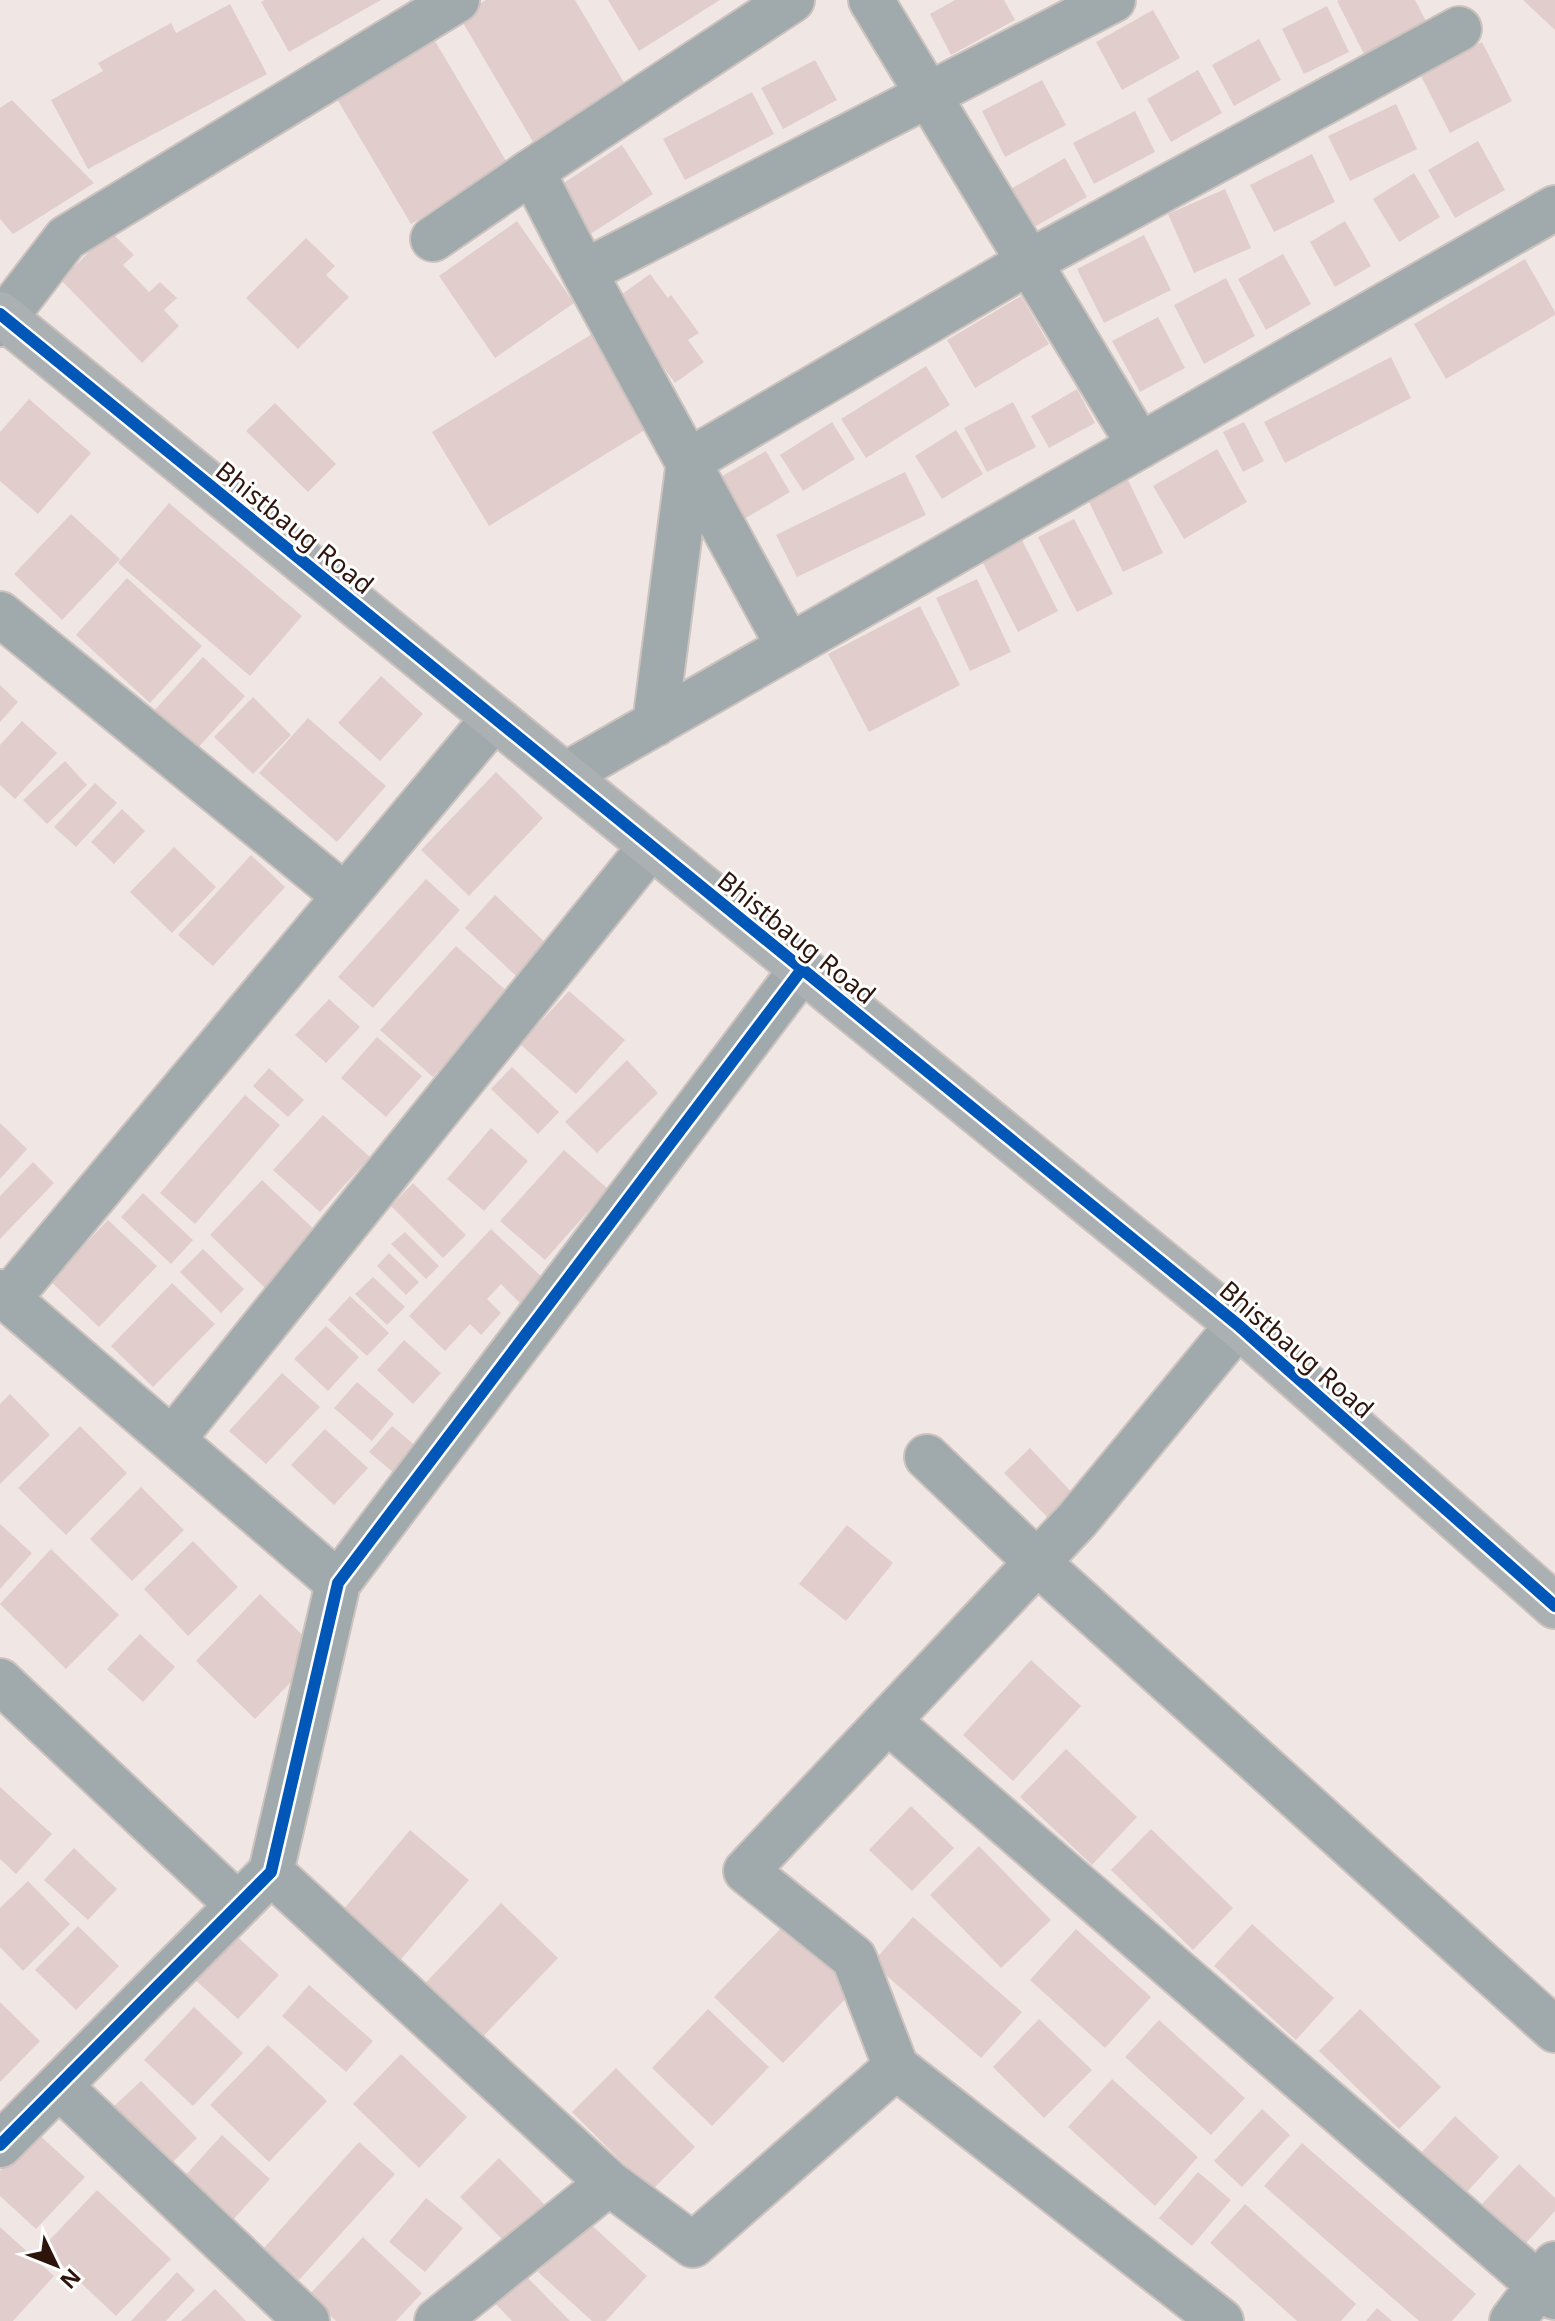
<svg xmlns="http://www.w3.org/2000/svg" width="1555" height="2321" font-family="'Noto Sans',sans-serif">
	<style>
		.building { fill: #e1cdcc }
		.lines { fill: none; stroke-linecap: round; stroke-linejoin: round }
		.street-casing { stroke: #ccc2be; stroke-width: 48 }
		.secondary-casing { stroke: #ccc2be; stroke-width: 48 }
		.street { stroke: #a0a9ac; stroke-width: 44 }
		.secondary { stroke: #abb1b2; stroke-width: 44 }
		.cycleway-casing { stroke: #fff; stroke-width: 17 }
		.cycleway { stroke: #0057b8; stroke-width: 12 }
		.labels { text-anchor: middle; dominant-baseline: central; stroke-width: 6; stroke-linejoin: round; paint-order: stroke }
		.street-label { font-size: 26px; fill: #2e150c; stroke: #fff }
	</style>
	<rect width="100%" height="100%" fill="#f0e7e4"/>
	<!-- building -->
	<path class="building" d="M 265,0 L 381,0 L 289,52 L 261,2 Z
		M 486,0 L 575,0 L 629,91 L 536,147 L 459,16 Z
		M 608,0 L 720,0 L 639,51 Z
		M 955,0 L 1004,0 L 1015,20 L 951,55 L 930,14 Z
		M 1339,0 L 1415,0 L 1428,25 L 1366,58 L 1337,1 Z
		M 1523,0 L 1555,0 L 1555,30 Z
		M 230,4 L 267,74 L 88,169 L 51,100 L 103,71 L 98,63 L 171,23 L 176,33 Z
		M 1327,6 L 1349,52 L 1304,74 L 1282,29 Z
		M 1153,10 L 1180,58 L 1122,90 L 1096,42 Z
		M 432,36 L 509,166 L 411,224 L 334,94 Z
		M 1259,39 L 1281,80 L 1234,106 L 1212,65 Z
		M 1482,42 L 1512,101 L 1450,133 L 1420,74 Z
		M 815,60 L 837,100 L 783,129 L 761,88 Z
		M 1198,70 L 1222,113 L 1171,142 L 1147,99 Z
		M 1042,80 L 1066,125 L 1005,157 L 982,111 Z
		M 752,92 L 774,134 L 685,180 L 663,139 Z
		M 12,100 L 94,183 L 13,234 L 0,219 L 0,108 Z
		M 1396,104 L 1417,149 L 1350,181 L 1328,136 Z
		M 1135,111 L 1155,152 L 1094,184 L 1073,143 Z
		M 1478,141 L 1505,190 L 1455,218 L 1428,170 Z
		M 622,145 L 653,194 L 584,238 L 553,190 Z
		M 1312,154 L 1335,202 L 1274,232 L 1250,185 Z
		M 1065,158 L 1087,197 L 1029,230 L 1007,191 Z
		M 1414,173 L 1440,217 L 1399,242 L 1373,199 Z
		M 1225,189 L 1251,248 L 1194,273 L 1168,214 Z
		M 517,221 L 574,303 L 495,358 L 439,276 Z
		M 1345,221 L 1371,266 L 1335,287 L 1310,242 Z
		M 110,231 L 134,255 L 123,265 L 149,292 L 160,282 L 177,298 L 164,310 L 179,326 L 142,363 L 61,280 Z
		M 1144,235 L 1171,290 L 1104,323 L 1077,269 Z
		M 306,238 L 335,266 L 326,275 L 349,297 L 298,349 L 246,298 Z
		M 1283,254 L 1311,304 L 1266,330 L 1238,279 Z
		M 1525,259 L 1555,312 L 1555,315 L 1446,379 L 1414,324 Z
		M 650,274 L 668,298 L 671,295 L 699,333 L 688,340 L 704,362 L 675,383 L 614,300 Z
		M 1226,278 L 1255,336 L 1204,364 L 1174,305 Z
		M 1021,296 L 1049,344 L 975,388 L 947,340 Z
		M 1158,317 L 1185,368 L 1140,392 L 1112,341 Z
		M 592,334 L 648,428 L 489,526 L 432,432 Z
		M 1391,357 L 1411,398 L 1285,463 L 1264,422 Z
		M 926,366 L 950,405 L 866,458 L 841,419 Z
		M 1077,389 L 1095,423 L 1049,448 L 1031,416 Z
		M 29,399 L 91,453 L 38,514 L 0,481 L 0,432 Z
		M 1013,402 L 1036,447 L 987,472 L 964,428 Z
		M 275,403 L 336,464 L 308,492 L 246,431 Z
		M 832,422 L 855,459 L 803,491 L 780,455 Z
		M 1244,422 L 1264,461 L 1243,472 L 1223,432 Z
		M 956,430 L 983,474 L 942,499 L 915,456 Z
		M 1217,449 L 1247,502 L 1184,539 L 1153,486 Z
		M 766,451 L 790,492 L 734,525 L 710,483 Z
		M 905,472 L 926,515 L 797,577 L 776,535 Z
		M 1128,480 L 1163,553 L 1123,572 L 1088,500 Z
		M 169,503 L 302,616 L 250,676 L 118,563 Z
		M 71,514 L 120,559 L 62,620 L 14,574 Z
		M 1074,519 L 1113,594 L 1077,612 L 1038,537 Z
		M 1022,540 L 1058,611 L 1018,632 L 982,561 Z
		M 127,578 L 202,646 L 150,703 L 76,635 Z
		M 977,579 L 1011,652 L 970,671 L 936,598 Z
		M 920,606 L 960,685 L 869,732 L 828,654 Z
		M 203,657 L 245,696 L 195,751 L 152,713 Z
		M 381,676 L 423,714 L 380,761 L 338,723 Z
		M 0,685 L 18,702 L 0,722 Z
		M 253,697 L 291,735 L 253,774 L 214,737 Z
		M 308,718 L 386,786 L 337,842 L 259,773 Z
		M 22,721 L 57,753 L 15,799 L 0,785 L 0,745 Z
		M 65,761 L 87,785 L 47,824 L 23,800 Z
		M 496,772 L 543,818 L 469,896 L 421,850 Z
		M 95,783 L 117,803 L 76,847 L 54,827 Z
		M 122,809 L 145,831 L 114,864 L 91,842 Z
		M 174,847 L 216,887 L 172,933 L 130,892 Z
		M 251,855 L 285,887 L 213,966 L 178,935 Z
		M 426,879 L 460,910 L 373,1008 L 338,977 Z
		M 495,895 L 546,943 L 516,976 L 465,928 Z
		M 456,946 L 509,993 L 433,1077 L 380,1030 Z
		M 569,991 L 625,1040 L 576,1094 L 520,1044 Z
		M 329,999 L 360,1027 L 326,1063 L 295,1035 Z
		M 377,1037 L 422,1076 L 386,1117 L 341,1078 Z
		M 627,1060 L 658,1093 L 597,1153 L 565,1122 Z
		M 512,1067 L 559,1112 L 538,1134 L 491,1089 Z
		M 269,1068 L 304,1100 L 288,1117 L 253,1086 Z
		M 245,1095 L 280,1125 L 195,1224 L 160,1193 Z
		M 323,1115 L 370,1157 L 320,1212 L 273,1170 Z
		M 0,1123 L 27,1149 L 0,1179 Z
		M 491,1128 L 528,1161 L 484,1211 L 447,1179 Z
		M 564,1150 L 608,1189 L 545,1260 L 500,1221 Z
		M 33,1162 L 54,1183 L 0,1239 L 0,1196 Z
		M 262,1180 L 318,1233 L 265,1288 L 210,1235 Z
		M 413,1183 L 466,1235 L 443,1258 L 391,1206 Z
		M 143,1193 L 193,1240 L 171,1264 L 121,1217 Z
		M 108,1220 L 157,1266 L 99,1327 L 50,1281 Z
		M 491,1229 L 546,1281 L 523,1306 L 501,1284 L 487,1299 L 501,1313 L 481,1335 L 470,1324 L 445,1351 L 409,1316 Z
		M 405,1232 L 439,1266 L 426,1279 L 391,1244 Z
		M 203,1249 L 244,1289 L 221,1313 L 180,1272 Z
		M 389,1253 L 419,1282 L 406,1295 L 377,1266 Z
		M 373,1277 L 405,1307 L 387,1325 L 355,1294 Z
		M 172,1283 L 215,1324 L 153,1387 L 111,1346 Z
		M 350,1296 L 389,1333 L 367,1356 L 328,1320 Z
		M 326,1326 L 359,1357 L 328,1391 L 294,1359 Z
		M 404,1340 L 441,1373 L 413,1404 L 377,1370 Z
		M 282,1373 L 320,1407 L 266,1464 L 229,1431 Z
		M 357,1382 L 394,1414 L 372,1441 L 334,1408 Z
		M 10,1394 L 50,1435 L 0,1484 L 0,1404 Z
		M 80,1426 L 127,1473 L 66,1535 L 18,1488 Z
		M 392,1426 L 424,1453 L 401,1479 L 369,1452 Z
		M 325,1429 L 368,1468 L 334,1505 L 291,1465 Z
		M 1030,1448 L 1077,1498 L 1052,1522 L 1004,1473 Z
		M 141,1487 L 184,1530 L 132,1581 L 90,1539 Z
		M 0,1524 L 32,1553 L 0,1589 Z
		M 847,1525 L 893,1563 L 846,1621 L 799,1584 Z
		M 193,1541 L 238,1587 L 188,1636 L 144,1589 Z
		M 51,1549 L 119,1615 L 66,1669 L 0,1604 Z
		M 260,1594 L 320,1652 L 255,1719 L 196,1661 Z
		M 140,1634 L 175,1667 L 143,1702 L 107,1669 Z
		M 1031,1660 L 1081,1706 L 1013,1781 L 963,1735 Z
		M 1066,1749 L 1137,1817 L 1092,1865 L 1020,1797 Z
		M 0,1787 L 52,1834 L 16,1874 L 0,1859 Z
		M 911,1806 L 954,1848 L 912,1891 L 869,1850 Z
		M 1151,1829 L 1233,1908 L 1193,1950 L 1111,1870 Z
		M 410,1830 L 469,1880 L 396,1965 L 338,1916 Z
		M 979,1846 L 1051,1920 L 1001,1968 L 930,1895 Z
		M 74,1848 L 117,1889 L 88,1920 L 44,1880 Z
		M 28,1881 L 70,1924 L 23,1971 L 0,1947 L 0,1908 Z
		M 501,1903 L 558,1958 L 473,2047 L 416,1993 Z
		M 913,1917 L 1022,2012 L 981,2058 L 872,1963 Z
		M 786,1923 L 854,1990 L 783,2063 L 714,1997 Z
		M 1252,1924 L 1334,1998 L 1296,2040 L 1214,1966 Z
		M 78,1926 L 119,1966 L 76,2010 L 35,1970 Z
		M 1076,1929 L 1151,1997 L 1105,2048 L 1030,1980 Z
		M 232,1932 L 279,1975 L 238,2019 L 191,1976 Z
		M 309,1985 L 373,2041 L 346,2072 L 282,2016 Z
		M 0,2002 L 40,2041 L 0,2082 Z
		M 194,2007 L 243,2053 L 193,2106 L 144,2060 Z
		M 708,2009 L 769,2067 L 712,2126 L 652,2068 Z
		M 1360,2009 L 1441,2087 L 1399,2129 L 1319,2051 Z
		M 1039,2019 L 1092,2070 L 1044,2118 L 993,2067 Z
		M 1159,2020 L 1245,2098 L 1211,2135 L 1125,2057 Z
		M 268,2045 L 327,2101 L 269,2162 L 210,2105 Z
		M 401,2054 L 467,2117 L 419,2168 L 353,2104 Z
		M 616,2068 L 695,2147 L 651,2191 L 572,2112 Z
		M 1112,2079 L 1198,2157 L 1155,2206 L 1068,2127 Z
		M 141,2081 L 197,2138 L 166,2169 L 109,2111 Z
		M 1262,2109 L 1290,2135 L 1242,2187 L 1214,2161 Z
		M 1455,2116 L 1499,2157 L 1465,2194 L 1421,2153 Z
		M 36,2132 L 85,2177 L 36,2229 L 0,2196 L 0,2171 Z
		M 222,2135 L 270,2179 L 231,2222 L 183,2178 Z
		M 359,2142 L 395,2174 L 299,2280 L 264,2248 Z
		M 1302,2143 L 1476,2294 L 1452,2321 L 1419,2321 L 1264,2186 Z
		M 499,2158 L 546,2206 L 507,2244 L 460,2197 Z
		M 1519,2164 L 1555,2198 L 1555,2211 L 1525,2244 L 1482,2204 Z
		M 1198,2172 L 1231,2200 L 1192,2246 L 1159,2218 Z
		M 97,2190 L 171,2259 L 116,2316 L 43,2247 Z
		M 426,2198 L 463,2228 L 425,2272 L 389,2242 Z
		M 1245,2204 L 1356,2304 L 1341,2321 L 1297,2321 L 1210,2243 Z
		M 586,2220 L 647,2276 L 606,2321 L 592,2321 L 538,2272 Z
		M 0,2227 L 54,2276 L 13,2321 L 0,2321 Z
		M 363,2237 L 422,2293 L 396,2321 L 336,2321 L 309,2295 Z
		M 177,2272 L 195,2290 L 166,2321 L 131,2321 Z
		M 522,2272 L 570,2321 L 512,2321 L 493,2301 Z
		M 215,2289 L 246,2321 L 181,2321 Z
		M 1377,2308 L 1392,2321 L 1366,2321 Z"/>
	<g class="lines">
		<!-- street casing -->
		<g class="street-casing">
			<path id="street" d="M 871,0 L 1140,446
				M 433,239 L 532,171
				M 584,272 L 532,171 L 792,0
				M 0,324 L 66,238 L 457,0
				M 0,614 L 345,896
				M 789,647 L 584,272 L 1113,0
				M 655,724 L 689,461 L 1029,262 L 1459,29
				M 565,775 L 1555,208
				M 0,1292 L 338,1583
				M 8,1299 L 494,718
				M 172,1440 L 651,846
				M 927,1457 L 1038,1563 L 1555,2030
				M 0,1681 L 238,1905
				M 888,1721 L 1539,2285 L 1555,2297
				M 271,1872 L 609,2183 L 693,2245 L 896,2067 L 1221,2321
				M 896,2067 L 854,1958 L 746,1871 L 1077,1520 L 1238,1325
				M 59,2086 L 307,2321
				M 0,2145 L 271,1872 L 338,1583 L 802,969
				M 437,2321 L 609,2183
				M 1512,2321 L 1555,2264"/>
		</g>
		<!-- secondary casing -->
		<g class="secondary-casing">
			<path id="secondary" d="M 0,314 L 1238,1325 L 1555,1606"/>
		</g>
		<!-- street -->
		<use href="#street" class="street"/>
		<!-- secondary -->
		<use href="#secondary" class="secondary"/>
		<!-- cycleway casing -->
		<g class="cycleway-casing">
			<path id="cycleway" d="M 0,314 L 1238,1325 L 1555,1606
				M 0,2145 L 271,1872 L 338,1583 L 802,969"/>
		</g>
		<!-- cycleway -->
		<use href="#cycleway" class="cycleway"/>
	</g>
	<g class="labels">
		<!-- street labels -->
		<g class="street-label">
			<text transform="translate(295 527) rotate(39)">Bhistbaug Road</text>
			<text transform="translate(797 937) rotate(39)">Bhistbaug Road</text>
			<text transform="translate(1297 1349) rotate(41)">Bhistbaug Road</text>
		</g>
	</g>
	<!-- north arrow -->
	<g transform="translate(56 2265) rotate(133)" stroke="#ffffff" stroke-width="6" paint-order="stroke">
	<path d="M0-6L14 30L0 20L-14 30Z" fill="#2e150c"/>
	<text y="-12" font-size="22" font-weight="bold" text-anchor="middle" fill="#2e150c">N</text>
	</g>
</svg>
